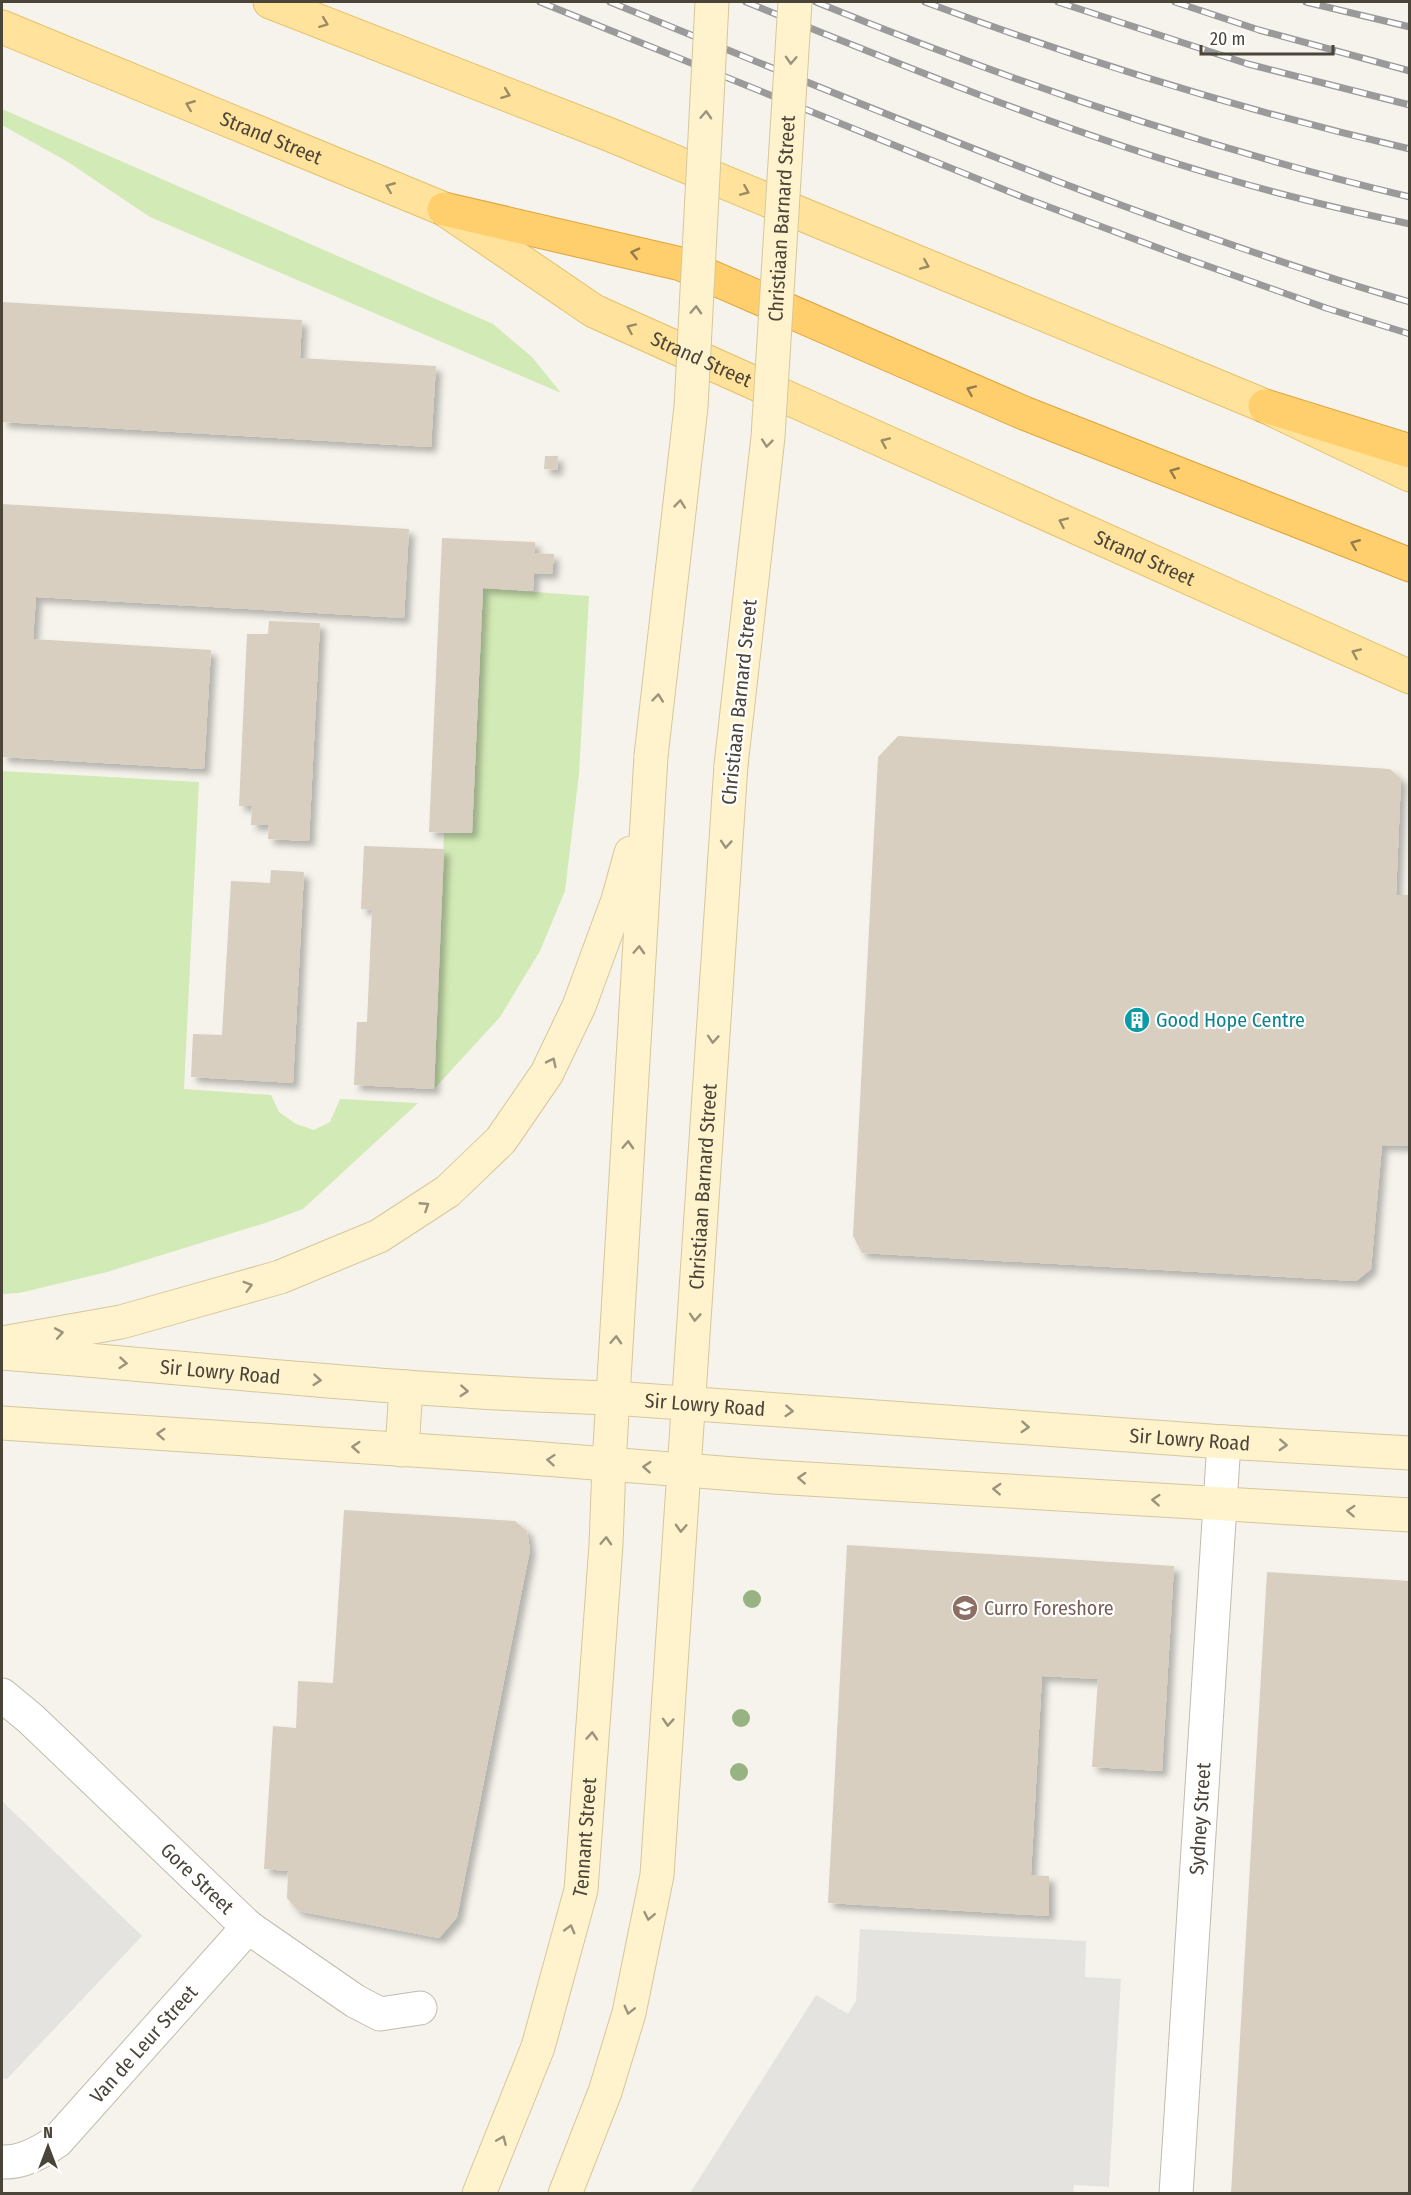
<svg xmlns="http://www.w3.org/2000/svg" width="1411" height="2195" font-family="'Fira Sans Condensed',sans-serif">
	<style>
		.green { fill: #d2eab5 }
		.parking { fill: #e5e3e0 }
		.building { fill: #d8cfc1; filter: url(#shadow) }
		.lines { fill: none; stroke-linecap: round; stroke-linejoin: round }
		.street-casing { stroke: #c2bbae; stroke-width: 35 }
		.secondary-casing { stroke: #d6c79b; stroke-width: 35 }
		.primary-casing { stroke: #e6c16a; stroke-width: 35 }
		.highway-casing { stroke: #e0a43c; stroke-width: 35 }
		.street { stroke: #fff; stroke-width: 33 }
		.secondary { stroke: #fff3cd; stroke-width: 33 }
		.primary { stroke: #ffe39c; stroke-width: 33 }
		.highway { stroke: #ffcf6e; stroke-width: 33 }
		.rail-casing { stroke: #9a9a9a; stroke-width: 7 }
		.rail { stroke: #fff; stroke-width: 4.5; stroke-dasharray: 14; stroke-linecap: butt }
		.secondary-bridge-casing { stroke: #d6c79b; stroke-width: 35; stroke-linecap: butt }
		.secondary-bridge { stroke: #fff3cd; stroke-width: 33 }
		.tree { fill: #97b381 }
		.oneway { stroke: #9c8c66 }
		.oneway2 { stroke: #9c937c }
		.oneway3 { stroke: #937c4e }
		.labels { text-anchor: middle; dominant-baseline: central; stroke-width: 4.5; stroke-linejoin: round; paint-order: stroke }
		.street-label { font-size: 20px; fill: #4b4439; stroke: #fff }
		.culture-label { font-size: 20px; fill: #0d838f; stroke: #fff; text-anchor: start }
		.education-label { font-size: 20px; fill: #785e54; stroke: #fff; text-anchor: start }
	</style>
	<defs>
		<filter id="shadow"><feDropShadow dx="5.5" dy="5.5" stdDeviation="3" flood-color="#0004"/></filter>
	</defs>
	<rect width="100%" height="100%" fill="#f6f3ec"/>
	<!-- green -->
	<path class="green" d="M 2,109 L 493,324 L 532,357 L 561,393 L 150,217 L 68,162 L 2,125 Z
		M 483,588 L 589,596 L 579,774 L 565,891 L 540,951 L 500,1017 L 434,1089 L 444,833 L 472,833 Z
		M 2,771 L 199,782 L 184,1089 L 271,1095 L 279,1112 L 296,1124 L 314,1130 L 330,1122 L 340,1099 L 418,1103 L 303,1209 L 265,1223 L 107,1272 L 19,1293 L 2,1294 Z"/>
	<!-- parking -->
	<path class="parking" d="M 2,1801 L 142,1936 L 7,2079 L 2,2078 Z
		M 860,1929 L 1086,1941 L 1085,1977 L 1121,1979 L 1109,2187 L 1074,2185 L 1073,2194 L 690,2193 L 816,1995 L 848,2014 L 856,2001 Z"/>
	<!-- building -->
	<path class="building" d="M 2,302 L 302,320 L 300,358 L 436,366 L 431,447 L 2,422 Z
		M 545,456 L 558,456 L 557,470 L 544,469 Z
		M 2,504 L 409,529 L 404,618 L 36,597 L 33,639 L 211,650 L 204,769 L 2,757 Z
		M 442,538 L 535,542 L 535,553 L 554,554 L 552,574 L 534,573 L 533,591 L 483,588 L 472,833 L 429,832 Z
		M 269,621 L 320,623 L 309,841 L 268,839 L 269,825 L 251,825 L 252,806 L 239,806 L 247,634 L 268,634 Z
		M 898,736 L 1390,769 L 1401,779 L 1396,895 L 1410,895 L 1410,1146 L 1382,1145 L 1371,1269 L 1356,1281 L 862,1253 L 853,1236 L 878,757 Z
		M 364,846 L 444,849 L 434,1089 L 354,1085 L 357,1022 L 367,1022 L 372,910 L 361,909 Z
		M 271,870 L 304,872 L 293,1083 L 191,1077 L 193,1034 L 222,1035 L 231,881 L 270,883 Z
		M 344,1510 L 515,1521 L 527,1531 L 530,1550 L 457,1917 L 439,1938 L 298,1911 L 287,1898 L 288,1871 L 264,1869 L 273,1726 L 296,1728 L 298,1681 L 333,1683 Z
		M 847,1545 L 1174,1566 L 1162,1771 L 1092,1767 L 1098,1679 L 1042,1676 L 1031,1875 L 1049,1876 L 1049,1916 L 828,1903 Z
		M 1267,1572 L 1410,1581 L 1410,2194 L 1231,2194 Z"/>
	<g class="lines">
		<!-- street casing -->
		<g class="street-casing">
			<g id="street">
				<path id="s1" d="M 2,1695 L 31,1719 L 248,1927 L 355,2001 L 380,2014 L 420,2008"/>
				<path id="s2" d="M 2,2162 C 22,2163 40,2153 57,2141 L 248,1927"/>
				<path id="s3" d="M 1176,2194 L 1224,1442"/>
			</g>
		</g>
		<!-- secondary casing -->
		<g class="secondary-casing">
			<g id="secondary">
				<path d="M 8,1342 L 121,1322 L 280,1277 L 379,1236 L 448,1191 L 501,1140 L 547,1073 L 579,1006 L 618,900 L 631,853"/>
				<path id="s4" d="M 2,1353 C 205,1369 409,1392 613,1398 L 1224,1442 L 1410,1453"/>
				<path d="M 2,1423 L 518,1457 L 774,1477 L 1410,1515"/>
				<path d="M 402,1450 L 406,1387"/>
				<path id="s5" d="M 479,2194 L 538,2047 L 581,1890 L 606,1545 L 609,1464 L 651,756"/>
				<path id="s6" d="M 565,2194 L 605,2092 L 629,2013 L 657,1875 L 731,765"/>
			</g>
		</g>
		<!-- primary casing -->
		<g class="primary-casing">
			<g id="primary">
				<path d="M 270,2 L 608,134 L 1265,406 L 1410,475"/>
				<path id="s7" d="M 2,27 L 444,209 L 594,311 L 1410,677"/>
			</g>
		</g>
		<!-- highway casing -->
		<g class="highway-casing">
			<path id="highway" d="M 444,209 L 681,264 L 1024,413 L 1410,565
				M 1265,406 L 1410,451"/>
		</g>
		<!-- street -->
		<use href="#street" class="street"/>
		<!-- secondary -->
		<use href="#secondary" class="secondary"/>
		<!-- primary -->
		<use href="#primary" class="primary"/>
		<!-- highway -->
		<use href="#highway" class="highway"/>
		<!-- rail casing -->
		<g class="rail-casing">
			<path id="rail" d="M 540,2 L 1025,198 L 1185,258 L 1326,308 L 1410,334
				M 610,2 C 770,67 929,133 1091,194 C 1196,233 1302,271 1410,302
				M 746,2 C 904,66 1064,132 1228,179 C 1288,197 1349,211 1410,224
				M 816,2 C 1009,81 1206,148 1410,197
				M 925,2 C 1083,61 1245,111 1410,149
				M 1058,2 L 1248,64 L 1410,105
				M 1175,2 L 1259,30 L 1410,71
				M 1306,2 L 1410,27"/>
		</g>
		<!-- rail -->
		<use href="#rail" class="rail"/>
		<!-- secondary-bridge casing -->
		<g class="secondary-bridge-casing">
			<g id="secondary-bridge">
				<path d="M 651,756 L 691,407 L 712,2"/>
				<path id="s8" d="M 731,765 L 768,437 L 795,2"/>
			</g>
		</g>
		<!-- secondary-bridge -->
		<use href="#secondary-bridge" class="secondary-bridge"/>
	</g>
	<!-- trees -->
	<g class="tree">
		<circle cx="752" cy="1599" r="9"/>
		<circle cx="741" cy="1718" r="9"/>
		<circle cx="739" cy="1772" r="9"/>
	</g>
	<!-- one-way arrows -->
	<defs><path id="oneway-chevron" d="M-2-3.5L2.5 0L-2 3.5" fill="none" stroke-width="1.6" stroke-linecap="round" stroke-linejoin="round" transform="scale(1.5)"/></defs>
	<g class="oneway">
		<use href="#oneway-chevron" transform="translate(324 23) rotate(21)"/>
		<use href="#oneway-chevron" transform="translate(506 94) rotate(21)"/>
		<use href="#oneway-chevron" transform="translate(190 105) rotate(-158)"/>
		<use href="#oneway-chevron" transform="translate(390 187) rotate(-158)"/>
		<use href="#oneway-chevron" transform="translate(745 191) rotate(23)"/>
		<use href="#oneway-chevron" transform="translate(925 265) rotate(23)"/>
		<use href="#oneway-chevron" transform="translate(631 328) rotate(-156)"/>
		<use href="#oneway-chevron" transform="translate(885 442) rotate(-156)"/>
		<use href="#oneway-chevron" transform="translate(1063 522) rotate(-156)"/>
		<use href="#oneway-chevron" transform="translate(1356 653) rotate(-156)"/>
	</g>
	<g class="oneway2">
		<use href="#oneway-chevron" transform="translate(791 60) rotate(93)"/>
		<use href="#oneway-chevron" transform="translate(706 115) rotate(-87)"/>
		<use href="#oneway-chevron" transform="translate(696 310) rotate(-87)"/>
		<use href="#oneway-chevron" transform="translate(767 443) rotate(96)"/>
		<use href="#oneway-chevron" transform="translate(680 504) rotate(-84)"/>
		<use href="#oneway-chevron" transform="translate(658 698) rotate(-84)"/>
		<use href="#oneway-chevron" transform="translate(726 844) rotate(94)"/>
		<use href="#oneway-chevron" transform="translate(639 950) rotate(-87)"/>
		<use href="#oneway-chevron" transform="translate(713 1039) rotate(94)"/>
		<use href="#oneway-chevron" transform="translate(552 1062) rotate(-64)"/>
		<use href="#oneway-chevron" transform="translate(628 1145) rotate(-87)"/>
		<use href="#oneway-chevron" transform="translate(425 1206) rotate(-33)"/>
		<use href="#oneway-chevron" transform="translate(248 1286) rotate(-16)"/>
		<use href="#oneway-chevron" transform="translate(695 1317) rotate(94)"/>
		<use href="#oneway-chevron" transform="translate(59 1333) rotate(-10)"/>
		<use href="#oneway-chevron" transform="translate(616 1340) rotate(-87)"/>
		<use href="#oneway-chevron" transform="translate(123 1363) rotate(5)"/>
		<use href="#oneway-chevron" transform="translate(317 1380) rotate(5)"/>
		<use href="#oneway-chevron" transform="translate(464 1391) rotate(4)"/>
		<use href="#oneway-chevron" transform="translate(789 1411) rotate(4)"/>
		<use href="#oneway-chevron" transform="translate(1025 1427) rotate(4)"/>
		<use href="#oneway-chevron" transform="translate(161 1434) rotate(-176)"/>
		<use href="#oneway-chevron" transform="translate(1283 1445) rotate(3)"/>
		<use href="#oneway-chevron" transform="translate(356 1447) rotate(-176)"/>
		<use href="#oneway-chevron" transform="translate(551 1460) rotate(-175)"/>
		<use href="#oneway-chevron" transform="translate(647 1467) rotate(-176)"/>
		<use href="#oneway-chevron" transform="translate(802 1478) rotate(-177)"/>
		<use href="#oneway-chevron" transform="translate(997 1489) rotate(-177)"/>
		<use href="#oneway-chevron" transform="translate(1156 1500) rotate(-176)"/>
		<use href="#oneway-chevron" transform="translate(1351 1511) rotate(-177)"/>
		<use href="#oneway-chevron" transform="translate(681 1528) rotate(93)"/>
		<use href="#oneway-chevron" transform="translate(606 1541) rotate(-87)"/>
		<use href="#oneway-chevron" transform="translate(668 1722) rotate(94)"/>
		<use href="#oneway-chevron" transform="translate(592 1736) rotate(-86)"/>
		<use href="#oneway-chevron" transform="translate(649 1916) rotate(101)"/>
		<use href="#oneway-chevron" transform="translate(570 1929) rotate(-75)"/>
		<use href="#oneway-chevron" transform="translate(629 2010) rotate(104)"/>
		<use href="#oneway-chevron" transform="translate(502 2140) rotate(-67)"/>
	</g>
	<g class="oneway3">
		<use href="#oneway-chevron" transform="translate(635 253) rotate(-167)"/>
		<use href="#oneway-chevron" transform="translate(971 390) rotate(-156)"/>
		<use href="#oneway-chevron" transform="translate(1174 472) rotate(-158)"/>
		<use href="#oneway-chevron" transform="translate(1355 544) rotate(-158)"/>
	</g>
	<!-- icons -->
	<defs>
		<g id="building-disc" transform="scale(1.35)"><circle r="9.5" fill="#0f9aa8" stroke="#fff"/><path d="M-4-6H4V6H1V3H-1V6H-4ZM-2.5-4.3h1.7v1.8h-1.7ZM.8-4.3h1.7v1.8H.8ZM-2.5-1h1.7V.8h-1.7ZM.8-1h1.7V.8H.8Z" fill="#fff"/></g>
		<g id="school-disc" transform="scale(1.35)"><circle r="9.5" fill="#8d6e63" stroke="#fff"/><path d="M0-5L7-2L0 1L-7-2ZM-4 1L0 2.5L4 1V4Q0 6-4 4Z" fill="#fff"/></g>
	</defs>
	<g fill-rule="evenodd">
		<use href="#building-disc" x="1137" y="1020"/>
		<use href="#school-disc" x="965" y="1608"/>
	</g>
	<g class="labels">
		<!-- street labels -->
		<g class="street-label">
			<text stroke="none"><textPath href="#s7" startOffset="291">Strand Street</textPath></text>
			<text stroke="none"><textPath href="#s8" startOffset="549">Christiaan Barnard Street</textPath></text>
			<text stroke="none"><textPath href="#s7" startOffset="777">Strand Street</textPath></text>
			<text stroke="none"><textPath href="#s7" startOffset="1263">Strand Street</textPath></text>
			<text transform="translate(739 702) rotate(-84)">Christiaan Barnard Street</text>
			<text stroke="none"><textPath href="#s6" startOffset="1023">Christiaan Barnard Street</textPath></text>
			<text stroke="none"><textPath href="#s4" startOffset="219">Sir Lowry Road</textPath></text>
			<text stroke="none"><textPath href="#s4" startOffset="705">Sir Lowry Road</textPath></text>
			<text stroke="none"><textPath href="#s4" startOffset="1191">Sir Lowry Road</textPath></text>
			<text stroke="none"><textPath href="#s3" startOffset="376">Sydney Street</textPath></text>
			<text stroke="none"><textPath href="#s5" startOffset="374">Tennant Street</textPath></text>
			<text stroke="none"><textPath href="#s1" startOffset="268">Gore Street</textPath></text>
			<text stroke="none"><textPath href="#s2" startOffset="190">Van de Leur Street</textPath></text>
		</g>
		<!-- culture labels -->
		<g class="culture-label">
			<text x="1156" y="1020">Good Hope Centre</text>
		</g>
		<!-- education labels -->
		<g class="education-label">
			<text x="984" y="1608">Curro Foreshore</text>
		</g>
	</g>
	<!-- border -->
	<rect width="1411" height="2195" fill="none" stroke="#4b4439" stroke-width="6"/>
	<!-- north arrow -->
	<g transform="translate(48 2147)" stroke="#ffffff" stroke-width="4.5" paint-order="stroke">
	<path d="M0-4.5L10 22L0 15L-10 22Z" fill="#4b4439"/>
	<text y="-9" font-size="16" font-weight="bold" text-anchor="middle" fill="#4b4439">N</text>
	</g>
	<!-- scale -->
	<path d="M1201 45v9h132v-9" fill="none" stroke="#4b4439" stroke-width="3"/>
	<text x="1210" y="45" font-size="18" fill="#4b4439" stroke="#ffffff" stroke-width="4.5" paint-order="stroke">20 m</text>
</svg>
